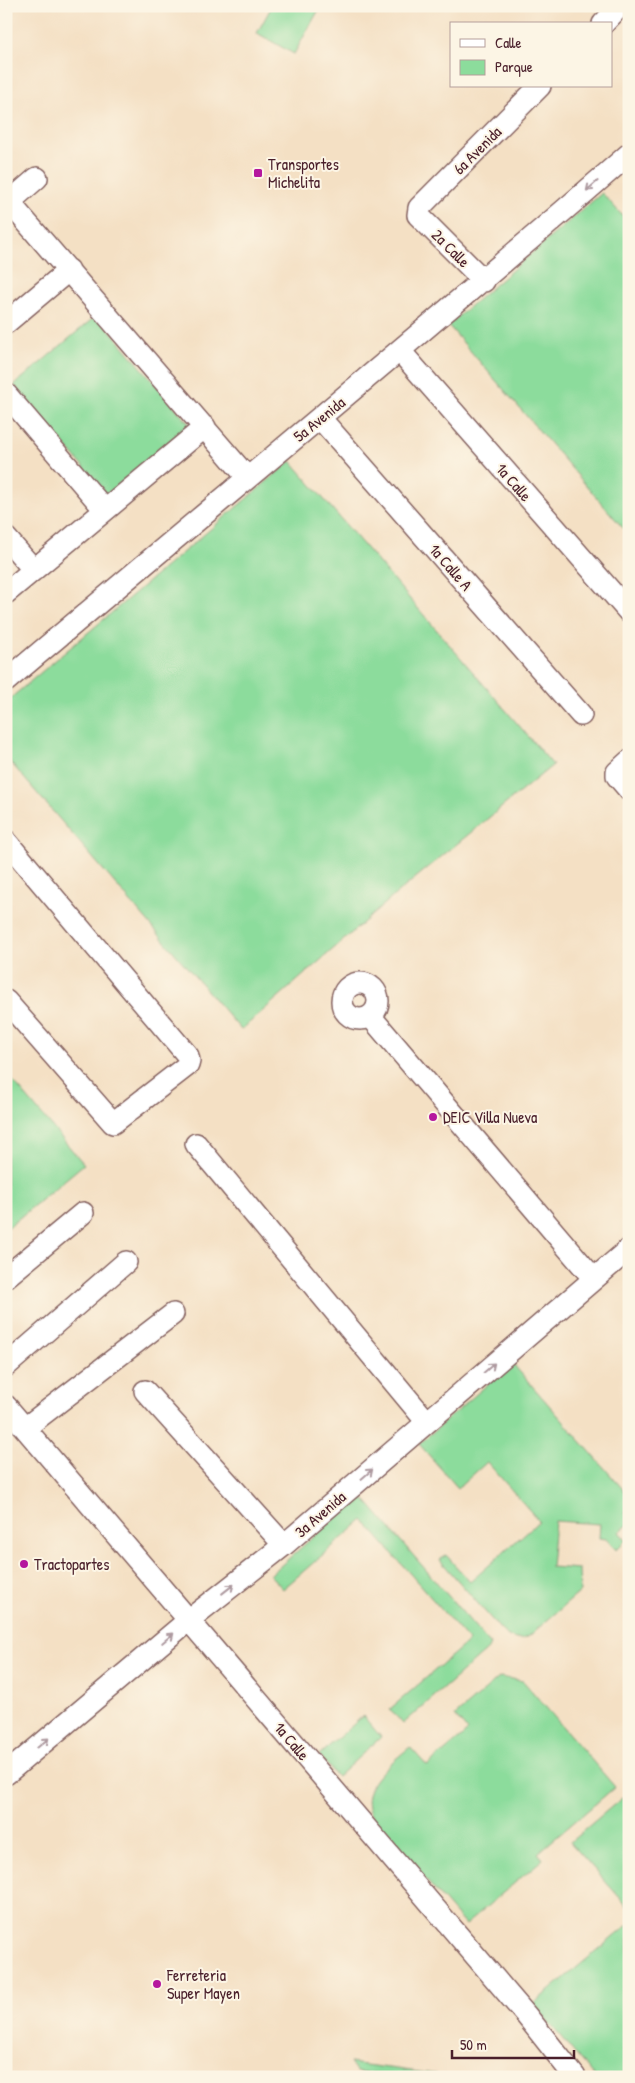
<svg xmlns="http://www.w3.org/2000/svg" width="635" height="2083" font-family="'Patrick Hand',sans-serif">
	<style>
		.green { fill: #8cdc9c; stroke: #6b7e64 }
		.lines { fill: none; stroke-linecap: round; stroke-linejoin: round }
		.minor-casing { stroke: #866361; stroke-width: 24 }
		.minor { stroke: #fff; stroke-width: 21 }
		.oneway { stroke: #ae9aa0 }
		.poi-dot { fill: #b5179e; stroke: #fcf5e5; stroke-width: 2 }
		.labels { text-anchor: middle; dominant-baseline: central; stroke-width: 4; stroke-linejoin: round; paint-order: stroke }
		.street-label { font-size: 16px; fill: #4a1f2b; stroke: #fcf5e5 }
		.poi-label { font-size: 16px; fill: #4a1f2b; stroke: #fcf5e5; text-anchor: start }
	</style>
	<rect width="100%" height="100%" fill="#fcf5e5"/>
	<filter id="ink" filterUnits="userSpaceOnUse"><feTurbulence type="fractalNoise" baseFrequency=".02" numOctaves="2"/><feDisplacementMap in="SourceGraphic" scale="10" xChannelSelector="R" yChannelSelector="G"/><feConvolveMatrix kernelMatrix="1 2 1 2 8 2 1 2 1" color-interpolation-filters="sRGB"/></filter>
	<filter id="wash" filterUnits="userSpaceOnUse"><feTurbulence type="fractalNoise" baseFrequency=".0096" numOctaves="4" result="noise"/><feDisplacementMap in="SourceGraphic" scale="20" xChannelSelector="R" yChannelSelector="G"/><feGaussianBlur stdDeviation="1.12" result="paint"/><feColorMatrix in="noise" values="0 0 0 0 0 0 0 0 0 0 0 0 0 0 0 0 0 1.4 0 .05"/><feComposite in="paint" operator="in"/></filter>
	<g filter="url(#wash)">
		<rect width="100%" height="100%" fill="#f4e0c4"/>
		<!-- green -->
		<path class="green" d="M 272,6 L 321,6 L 294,54 L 257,33 Z
			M 602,193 L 629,223 L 629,535 L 448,325 Z
			M 97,315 L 191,426 L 108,496 L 14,385 Z
			M 291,461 L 553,765 L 396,894 L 241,1030 L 6,757 L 6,702 Z
			M 6,1073 L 84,1164 L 6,1229 Z
			M 512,1363 L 629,1496 L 629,1509 L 625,1513 L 629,1517 L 629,1524 L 619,1532 L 626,1540 L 616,1550 L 606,1539 L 599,1538 L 600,1524 L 555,1521 L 551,1567 L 579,1569 L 580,1592 L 529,1636 C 519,1643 509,1638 501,1630 L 440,1560 L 446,1555 L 470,1582 L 539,1521 L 487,1462 L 458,1488 L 419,1444 Z
			M 361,1495 L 490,1644 L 488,1649 L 403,1724 L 390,1709 L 469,1641 L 363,1520 L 283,1589 L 270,1575 Z
			M 500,1677 L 523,1681 L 615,1787 L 538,1853 L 543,1859 L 465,1925 L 374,1820 C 352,1790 389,1765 410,1747 L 427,1766 L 468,1731 L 455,1716 Z
			M 363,1716 L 381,1737 L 337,1777 L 319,1755 Z
			M 629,1792 L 629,1908 L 570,1842 Z
			M 629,1924 L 629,2077 L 595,2077 L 533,2004 Z
			M 350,2063 L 458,2077 L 393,2077 L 356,2072 Z"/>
	</g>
	<g filter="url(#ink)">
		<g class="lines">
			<!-- minor casing -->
			<g class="minor-casing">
				<path id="minor" d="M 603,24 L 620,6
					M 9,202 L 247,477
					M 6,205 L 37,178
					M 484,281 L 418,215 L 419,208 L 540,86
					M 6,323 L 69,270
					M 400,351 L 629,612
					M 6,394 L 105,510
					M 320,418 L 581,715
					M 6,538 L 34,570
					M 6,593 L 205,427
					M 6,681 C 214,505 424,333 629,154
					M 629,761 L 617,772 L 617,776 L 629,790
					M 6,841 L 188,1056 L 189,1061 L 188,1065 L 113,1123 L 6,1001
					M342 1001a18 18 0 1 1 36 0a18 18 0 1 1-36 0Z
					M 371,1017 L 594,1279
					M 196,1144 L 427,1422
					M 6,1277 L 83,1213
					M 6,1366 L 126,1262
					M 145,1391 L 284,1545
					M 6,1406 L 526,2015 L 575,2077
					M 25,1428 L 173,1314
					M 6,1774 L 190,1619 L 284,1545 L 629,1249"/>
			</g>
			<!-- minor -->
			<use href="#minor" class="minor"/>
		</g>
		<!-- one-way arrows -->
		<defs><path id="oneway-shaft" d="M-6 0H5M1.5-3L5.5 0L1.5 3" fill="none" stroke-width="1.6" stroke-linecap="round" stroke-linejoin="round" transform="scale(1.25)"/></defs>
		<g class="oneway">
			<use href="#oneway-shaft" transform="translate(592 186) rotate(139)"/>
			<use href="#oneway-shaft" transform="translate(489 1368) rotate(-41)"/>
			<use href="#oneway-shaft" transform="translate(367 1474) rotate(-41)"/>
			<use href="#oneway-shaft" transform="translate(228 1589) rotate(-38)"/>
			<use href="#oneway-shaft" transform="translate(168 1638) rotate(-40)"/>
			<use href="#oneway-shaft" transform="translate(43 1743) rotate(-40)"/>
		</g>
	</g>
	<!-- markers -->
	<g class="poi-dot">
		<rect x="253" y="168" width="10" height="10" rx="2.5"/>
		<circle cx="433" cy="1117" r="5"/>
		<circle cx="24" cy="1564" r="5"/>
		<circle cx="157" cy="1984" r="5"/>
	</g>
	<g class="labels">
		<!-- street labels -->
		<g class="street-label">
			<text transform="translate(477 150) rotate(-45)">6a Avenida</text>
			<text transform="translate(451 248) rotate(45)">2a Calle</text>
			<text transform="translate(319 419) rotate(-39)">5a Avenida</text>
			<text transform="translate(514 482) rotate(49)">1a Calle</text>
			<text transform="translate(451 567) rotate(49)">1a Calle A</text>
			<text transform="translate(320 1514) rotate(-41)">3a Avenida</text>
			<text transform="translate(292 1741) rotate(50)">1a Calle</text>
		</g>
		<!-- poi labels -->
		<g class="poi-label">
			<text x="268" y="164">Transportes<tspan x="268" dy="18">Michelita</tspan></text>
			<text x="443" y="1117">DEIC Villa Nueva</text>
			<text x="34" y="1564">Tractopartes</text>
			<text x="167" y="1975">Ferreteria<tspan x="167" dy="18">Super Mayen</tspan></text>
		</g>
	</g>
	<!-- margin -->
	<rect width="635" height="2083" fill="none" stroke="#fcf5e5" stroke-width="25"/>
	<!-- legend -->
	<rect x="450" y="22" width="162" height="65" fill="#fcf5e5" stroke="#b59f9b"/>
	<rect x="460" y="39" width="25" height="8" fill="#ffffff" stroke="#b59f9b"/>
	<text x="495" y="48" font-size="15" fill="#4a1f2b">Calle</text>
	<rect x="460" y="60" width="25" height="15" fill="#8cdc9c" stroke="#b59f9b"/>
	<text x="495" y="72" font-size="15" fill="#4a1f2b">Parque</text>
	<!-- scale -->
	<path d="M452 2050v8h122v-8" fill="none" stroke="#4a1f2b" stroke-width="2.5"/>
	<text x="460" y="2050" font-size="15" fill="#4a1f2b" stroke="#fcf5e5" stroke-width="4" paint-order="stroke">50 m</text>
</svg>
